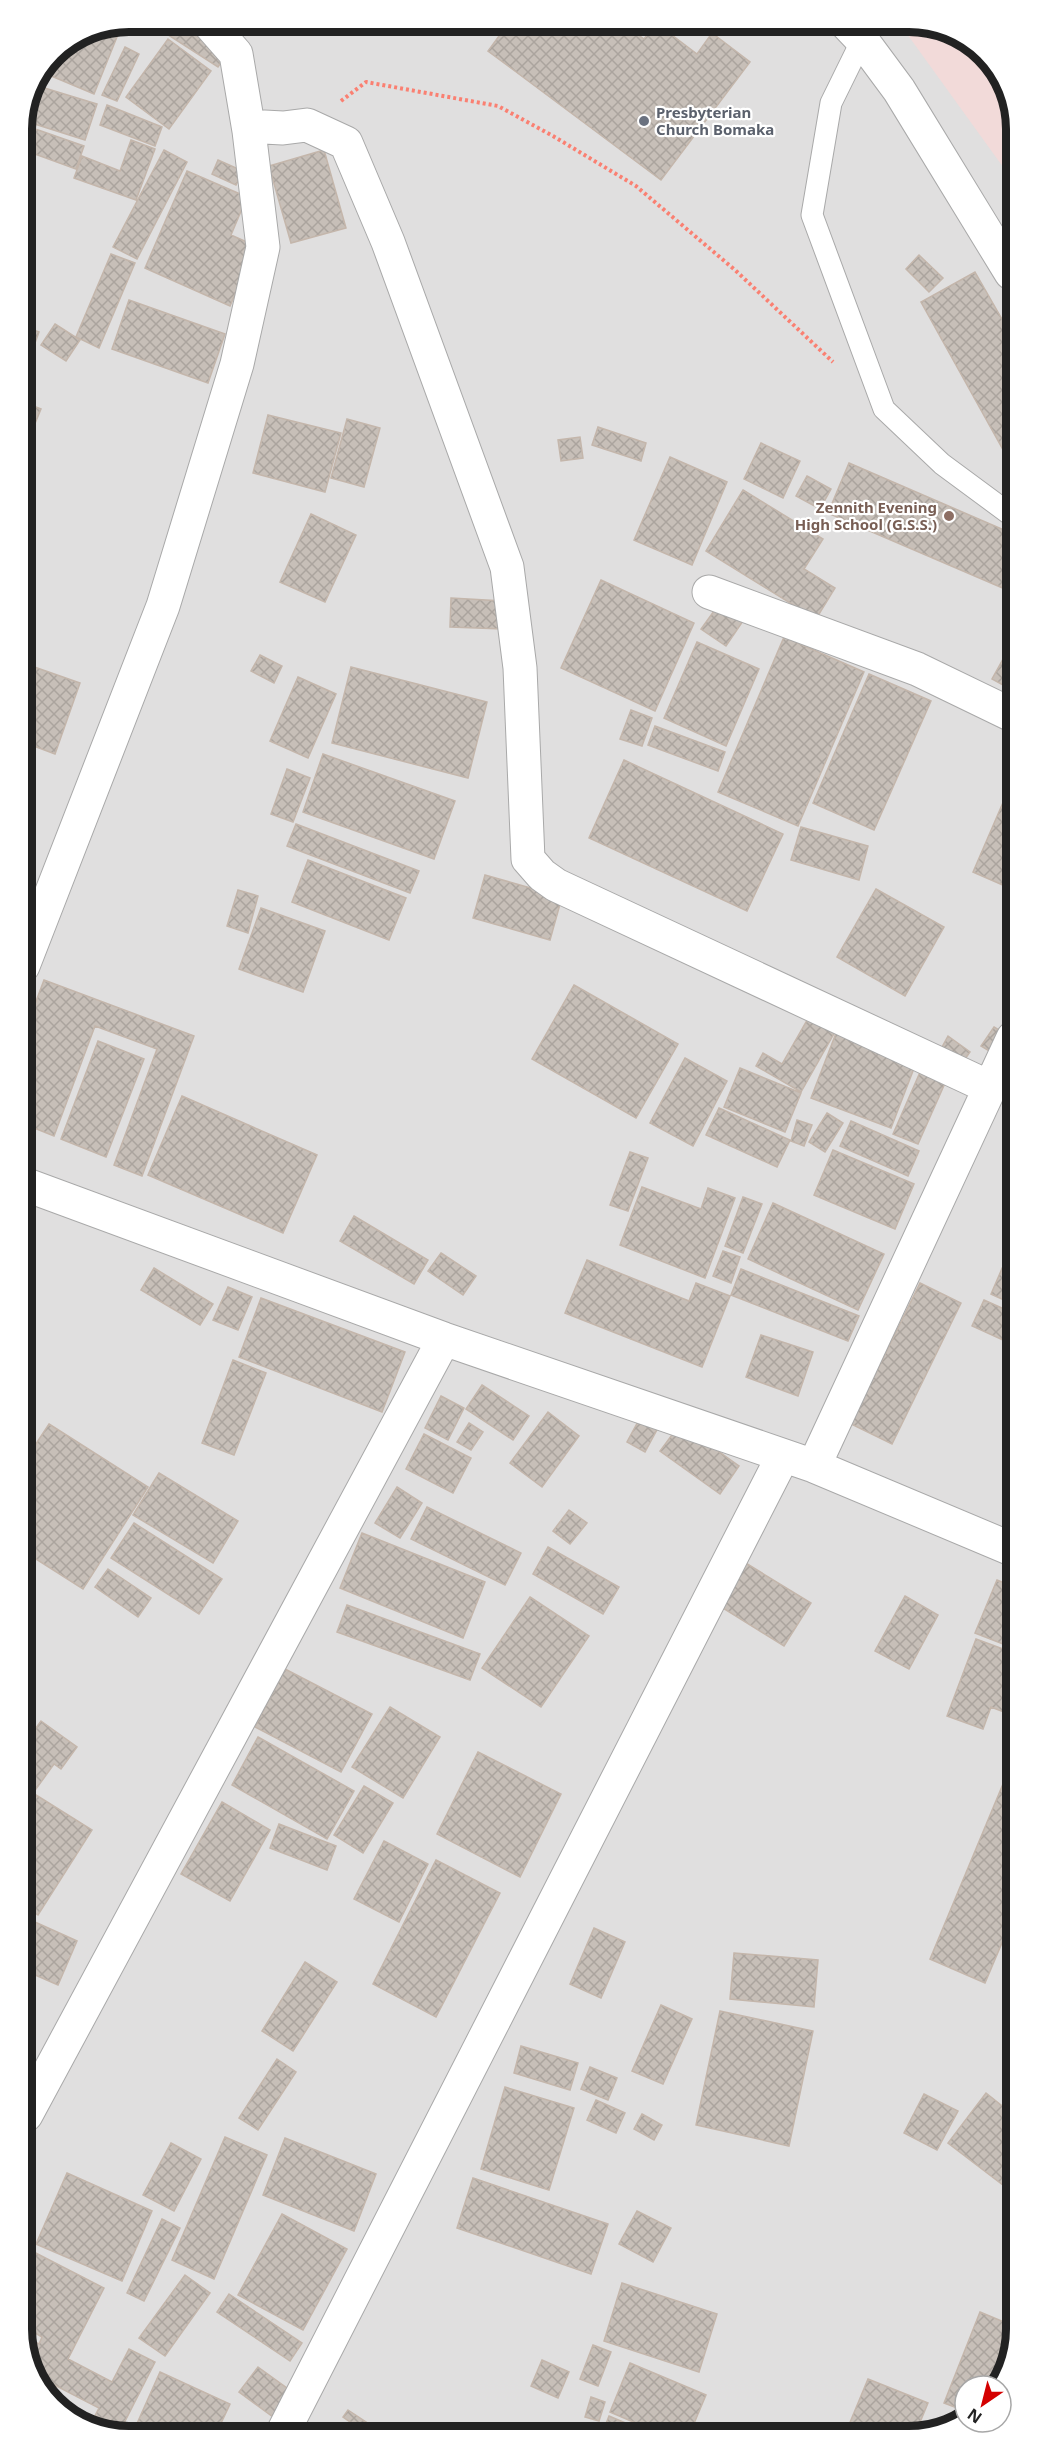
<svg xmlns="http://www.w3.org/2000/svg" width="1037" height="2458" font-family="'Noto Sans',sans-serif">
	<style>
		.residential { fill: #e0dfdf }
		.commercial { fill: #f2dad9 }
		.building { fill: url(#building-cross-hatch); stroke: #c4b6ab; stroke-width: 1.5 }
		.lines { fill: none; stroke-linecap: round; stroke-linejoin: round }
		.service-casing { stroke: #a9a9a9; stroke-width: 23 }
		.minor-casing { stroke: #a9a9a9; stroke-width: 35 }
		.path { stroke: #fa8072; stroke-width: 4; stroke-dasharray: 3 3; stroke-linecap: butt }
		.service { stroke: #fff; stroke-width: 21 }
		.minor { stroke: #fff; stroke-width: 33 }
		.worship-dot { fill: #6b7280; stroke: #fff; stroke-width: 2 }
		.education-dot { fill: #8d6e63; stroke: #fff; stroke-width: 2 }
		.labels { text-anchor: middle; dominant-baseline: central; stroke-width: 4.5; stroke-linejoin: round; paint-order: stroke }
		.worship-label { font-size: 15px; font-weight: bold; fill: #5b616d; stroke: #fff; text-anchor: start }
		.education-label { font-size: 15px; font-weight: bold; fill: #785e54; stroke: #fff; text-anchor: end }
		.rim { fill: none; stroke: #222; stroke-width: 8 }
	</style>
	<defs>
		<pattern id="building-cross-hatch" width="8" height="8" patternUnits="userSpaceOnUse" patternTransform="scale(1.5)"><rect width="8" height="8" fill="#c7bfb8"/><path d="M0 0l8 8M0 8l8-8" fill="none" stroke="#aba49e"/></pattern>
	</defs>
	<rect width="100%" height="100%" fill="#f2efe9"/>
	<!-- residential -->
	<path class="residential" d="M 129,21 L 915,21 L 974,44 L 1010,95 L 1016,2329 L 997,2386 L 965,2386 L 965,2415 L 942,2431 L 122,2437 L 63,2414 L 27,2363 L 21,122 L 53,52 L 88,29 Z"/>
	<!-- commercial -->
	<path class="commercial" d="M 912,21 L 974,44 L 1010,95 L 1011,178 L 902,27 Z"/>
	<!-- building -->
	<path class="building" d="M 164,21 L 180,21 L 228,52 L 218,67 L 159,29 Z
		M 510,21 L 620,21 L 644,39 L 656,23 L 697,54 L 712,33 L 750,62 L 661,180 L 488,51 Z
		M 114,24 L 121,27 L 94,94 L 49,75 L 60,47 L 88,29 Z
		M 168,39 L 211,71 L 169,129 L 126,97 Z
		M 125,47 L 139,54 L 117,101 L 102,95 Z
		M 38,86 L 97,104 L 85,140 L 22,120 Z
		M 107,105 L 162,127 L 155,146 L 100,125 Z
		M 21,124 L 84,146 L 76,169 L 21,149 Z
		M 131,140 L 155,149 L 136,200 L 74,178 L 82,156 L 120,171 Z
		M 164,150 L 187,162 L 137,259 L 113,247 Z
		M 324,150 L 346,228 L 291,243 L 269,166 Z
		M 218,160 L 243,171 L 236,185 L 212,174 Z
		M 187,171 L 247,197 L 231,235 L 256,246 L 230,306 L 145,268 Z
		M 111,254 L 135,263 L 99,348 L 76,337 Z
		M 919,255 L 943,278 L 929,292 L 906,269 Z
		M 975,272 L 1011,335 L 1011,464 L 921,302 Z
		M 129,300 L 225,334 L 208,383 L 112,349 Z
		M 55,324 L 80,340 L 66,361 L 41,345 Z
		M 22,326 L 39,332 L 22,378 Z
		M 28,404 L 41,409 L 22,455 L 22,420 Z
		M 268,415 L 341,433 L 325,492 L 253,473 Z
		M 347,419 L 380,428 L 364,487 L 331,478 Z
		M 598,427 L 646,443 L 641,461 L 592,445 Z
		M 580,437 L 583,458 L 561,461 L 558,440 Z
		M 761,443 L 800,461 L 783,498 L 744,479 Z
		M 670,457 L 727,482 L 692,565 L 634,540 Z
		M 849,463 L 1011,533 L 1012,592 L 828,513 Z
		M 807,476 L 831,489 L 820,509 L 796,496 Z
		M 743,490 L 823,539 L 804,569 L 835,588 L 816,619 L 706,551 Z
		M 22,510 L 31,513 L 22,537 Z
		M 311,514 L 356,535 L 325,602 L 280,582 Z
		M 601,580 L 694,623 L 655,711 L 561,668 Z
		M 451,598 L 503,601 L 502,629 L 450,627 Z
		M 719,604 L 743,621 L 726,646 L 701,629 Z
		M 784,637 L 864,672 L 798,826 L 718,792 Z
		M 697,642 L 759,669 L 726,746 L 664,718 Z
		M 1012,643 L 1012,690 L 992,679 Z
		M 260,655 L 282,666 L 274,683 L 251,671 Z
		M 23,663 L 80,683 L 55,754 L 23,742 Z
		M 351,667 L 487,702 L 468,778 L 332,743 Z
		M 869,674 L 931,701 L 874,830 L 813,803 Z
		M 298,677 L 336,694 L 308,758 L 270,741 Z
		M 631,710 L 652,718 L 642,746 L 620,739 Z
		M 655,726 L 725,752 L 718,771 L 648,745 Z
		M 323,754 L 455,801 L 434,859 L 303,812 Z
		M 624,760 L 783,834 L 747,911 L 589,838 Z
		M 287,769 L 310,778 L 293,822 L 271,814 Z
		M 1011,784 L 1012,785 L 1012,889 L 973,872 Z
		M 296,824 L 419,871 L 410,893 L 287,846 Z
		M 801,827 L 868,846 L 859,880 L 791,860 Z
		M 308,860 L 406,898 L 389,940 L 292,902 Z
		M 485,875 L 562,897 L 550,940 L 473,918 Z
		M 876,889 L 944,927 L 905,996 L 837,957 Z
		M 238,890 L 258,896 L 248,933 L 227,926 Z
		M 261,908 L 325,931 L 303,992 L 239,969 Z
		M 44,980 L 194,1036 L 142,1176 L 114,1165 L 157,1049 L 95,1026 L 54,1136 L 24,1124 L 23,1036 Z
		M 574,985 L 678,1044 L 636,1118 L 532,1059 Z
		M 810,1015 L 836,1030 L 801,1092 L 756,1066 L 763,1053 L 782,1064 Z
		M 994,1027 L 1004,1033 L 991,1052 L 981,1046 Z
		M 838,1028 L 918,1058 L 891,1128 L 811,1098 Z
		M 948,1036 L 970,1052 L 963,1062 L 942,1047 Z
		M 98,1041 L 144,1059 L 106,1157 L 61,1139 Z
		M 685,1058 L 727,1081 L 693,1146 L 650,1123 Z
		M 740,1068 L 801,1093 L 785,1132 L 724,1107 Z
		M 921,1070 L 946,1081 L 918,1144 L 893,1134 Z
		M 182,1096 L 317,1155 L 283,1233 L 148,1175 Z
		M 719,1108 L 790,1140 L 777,1167 L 706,1135 Z
		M 827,1113 L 843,1123 L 825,1152 L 809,1142 Z
		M 797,1120 L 812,1125 L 804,1146 L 791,1141 Z
		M 851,1121 L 919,1151 L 908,1176 L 840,1146 Z
		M 833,1150 L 914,1184 L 895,1229 L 814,1195 Z
		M 630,1152 L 648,1158 L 628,1211 L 610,1205 Z
		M 642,1187 L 701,1209 L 708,1188 L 735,1198 L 705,1278 L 620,1245 Z
		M 743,1197 L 762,1204 L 743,1253 L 725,1246 Z
		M 773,1203 L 884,1254 L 858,1310 L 748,1259 Z
		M 354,1216 L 428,1260 L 414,1284 L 340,1241 Z
		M 1013,1243 L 1013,1304 L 991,1294 Z
		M 723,1251 L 740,1257 L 731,1283 L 713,1276 Z
		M 441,1253 L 476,1276 L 463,1295 L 428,1271 Z
		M 587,1260 L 689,1301 L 696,1283 L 730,1296 L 702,1367 L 565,1313 Z
		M 154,1268 L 213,1304 L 200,1325 L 141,1290 Z
		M 741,1269 L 859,1316 L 848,1341 L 731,1295 Z
		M 920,1283 L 961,1303 L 892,1444 L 851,1424 Z
		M 228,1287 L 252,1297 L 238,1330 L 213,1320 Z
		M 261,1298 L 405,1352 L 382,1412 L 239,1357 Z
		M 984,1300 L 1013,1313 L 1014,1345 L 972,1326 Z
		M 761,1335 L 813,1352 L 798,1396 L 746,1377 Z
		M 233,1360 L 266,1373 L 234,1455 L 202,1443 Z
		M 482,1385 L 529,1416 L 513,1440 L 466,1409 Z
		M 441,1396 L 464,1408 L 448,1440 L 425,1428 Z
		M 548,1412 L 579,1436 L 542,1487 L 510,1463 Z
		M 641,1416 L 659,1426 L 645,1452 L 627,1442 Z
		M 469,1423 L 483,1432 L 471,1450 L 457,1442 Z
		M 49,1424 L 148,1487 L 83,1589 L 25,1552 L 24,1462 Z
		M 680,1424 L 739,1466 L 720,1494 L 660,1451 Z
		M 424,1434 L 471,1458 L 453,1493 L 406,1469 Z
		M 159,1473 L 238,1521 L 213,1563 L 133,1515 Z
		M 397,1487 L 422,1503 L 400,1538 L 375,1523 Z
		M 427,1507 L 521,1553 L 505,1585 L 411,1539 Z
		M 569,1510 L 587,1523 L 570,1544 L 553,1531 Z
		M 134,1523 L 222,1579 L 199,1614 L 111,1558 Z
		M 362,1533 L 485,1582 L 463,1638 L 340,1588 Z
		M 548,1547 L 619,1587 L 603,1614 L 533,1574 Z
		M 744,1562 L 811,1603 L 784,1646 L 718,1605 Z
		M 108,1569 L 151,1598 L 138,1617 L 95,1587 Z
		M 997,1580 L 1014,1587 L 1013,1648 L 975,1633 Z
		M 905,1596 L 938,1615 L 909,1669 L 875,1651 Z
		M 530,1597 L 589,1636 L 541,1707 L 482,1668 Z
		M 347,1605 L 480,1654 L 470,1680 L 337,1632 Z
		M 976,1639 L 1014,1653 L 1014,1716 L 991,1707 L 983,1729 L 947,1716 Z
		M 285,1669 L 372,1714 L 341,1772 L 255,1727 Z
		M 390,1707 L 440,1737 L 403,1798 L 352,1767 Z
		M 41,1721 L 77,1747 L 61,1769 L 54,1764 L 36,1789 L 25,1781 L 25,1743 Z
		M 258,1737 L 354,1791 L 327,1839 L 232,1785 Z
		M 478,1752 L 561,1794 L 520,1877 L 437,1834 Z
		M 1008,1772 L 1015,1775 L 1015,1912 L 985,1983 L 930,1959 Z
		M 364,1786 L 393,1803 L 363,1853 L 334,1835 Z
		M 36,1795 L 92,1830 L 38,1915 L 26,1907 L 25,1811 Z
		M 222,1802 L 270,1830 L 230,1901 L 181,1874 Z
		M 279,1824 L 336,1846 L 327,1870 L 270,1848 Z
		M 384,1841 L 428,1864 L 399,1922 L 354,1899 Z
		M 436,1860 L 500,1893 L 436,2017 L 373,1984 Z
		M 26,1918 L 77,1941 L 58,1985 L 26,1971 Z
		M 594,1928 L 625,1942 L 601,1998 L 570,1984 Z
		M 734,1953 L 818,1960 L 814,2007 L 730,1999 Z
		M 305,1962 L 337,1982 L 293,2051 L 262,2031 Z
		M 661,2005 L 692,2019 L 663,2084 L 632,2071 Z
		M 720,2011 L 813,2031 L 789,2146 L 696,2125 Z
		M 521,2046 L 578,2063 L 570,2090 L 514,2073 Z
		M 277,2059 L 296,2072 L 258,2130 L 239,2118 Z
		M 590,2067 L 617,2078 L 608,2100 L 581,2089 Z
		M 505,2087 L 574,2108 L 549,2190 L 481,2169 Z
		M 986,2093 L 1015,2116 L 1016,2186 L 1012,2192 L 948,2143 Z
		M 924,2094 L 958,2111 L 937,2150 L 904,2133 Z
		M 596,2100 L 625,2113 L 616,2133 L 587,2120 Z
		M 642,2114 L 662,2125 L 654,2140 L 634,2129 Z
		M 225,2137 L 267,2155 L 214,2279 L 172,2260 Z
		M 285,2138 L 376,2174 L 354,2231 L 263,2195 Z
		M 171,2143 L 201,2159 L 174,2211 L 143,2195 Z
		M 67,2173 L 152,2211 L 122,2281 L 36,2244 Z
		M 473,2178 L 608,2224 L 591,2274 L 457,2228 Z
		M 637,2211 L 671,2228 L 653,2262 L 619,2244 Z
		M 282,2214 L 347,2249 L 303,2330 L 238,2295 Z
		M 162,2219 L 180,2228 L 144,2301 L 127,2293 Z
		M 26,2248 L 104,2288 L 68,2359 L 112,2382 L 129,2349 L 155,2362 L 118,2435 L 90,2425 L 99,2408 L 35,2375 L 27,2363 L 27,2338 L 39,2344 L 42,2337 L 27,2328 Z
		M 185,2275 L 210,2293 L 165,2356 L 139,2338 Z
		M 622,2283 L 717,2314 L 699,2372 L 604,2341 Z
		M 229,2294 L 302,2343 L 290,2361 L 217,2312 Z
		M 980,2312 L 1016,2327 L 1016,2329 L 997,2386 L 965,2386 L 965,2411 L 944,2403 Z
		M 593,2345 L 611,2352 L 598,2386 L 580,2379 Z
		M 542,2360 L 569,2372 L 558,2398 L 531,2386 Z
		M 630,2363 L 706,2395 L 690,2433 L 659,2433 L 610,2412 Z
		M 258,2367 L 291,2391 L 273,2417 L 239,2392 Z
		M 160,2372 L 230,2404 L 215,2436 L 131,2437 Z
		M 868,2379 L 928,2403 L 916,2432 L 846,2432 Z
		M 591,2397 L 605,2402 L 599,2421 L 585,2417 Z
		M 55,2403 L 82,2416 L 80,2421 L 63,2414 Z
		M 348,2410 L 369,2424 L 363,2431 L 343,2417 Z
		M 952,2414 L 962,2418 L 945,2429 Z
		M 609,2416 L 649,2433 L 602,2434 Z"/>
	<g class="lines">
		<!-- service casing -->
		<g class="service-casing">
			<path id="service" d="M 862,40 L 831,103 L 812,215 L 884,409 L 942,464 L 1011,515"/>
		</g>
		<!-- minor casing -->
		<g class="minor-casing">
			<path id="minor" d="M 207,21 L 236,54 L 249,131 L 264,127 L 283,128 L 307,125 L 346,143 L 388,242 L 507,567 L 520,668 L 528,859 L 542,875 L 556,885 L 991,1088
				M 844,21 L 862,40 L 899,90 L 1011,273
				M 709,592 L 917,669 L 1012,715
				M 23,966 L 163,606 L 237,364 L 263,247 L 249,131
				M 24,1184 L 444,1339 L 814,1466 L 1014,1550
				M 814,1466 L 1013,1038
				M 26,2115 L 444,1339
				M 281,2436 L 783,1456"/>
		</g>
		<!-- path -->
		<path class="path" d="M 341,101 L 366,82 L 498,106 L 553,136 L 636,186 L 735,270 L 833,362"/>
		<!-- service -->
		<use href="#service" class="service"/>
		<!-- minor -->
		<use href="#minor" class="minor"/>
	</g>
	<!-- markers -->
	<circle class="worship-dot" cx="644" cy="121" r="6"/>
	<circle class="education-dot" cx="949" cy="516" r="6"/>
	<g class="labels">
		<!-- worship labels -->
		<g class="worship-label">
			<text x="656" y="112">Presbyterian<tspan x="656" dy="17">Church Bomaka</tspan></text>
		</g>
		<!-- education labels -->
		<g class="education-label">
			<text x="937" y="507">Zennith Evening<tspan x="937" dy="17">High School (G.S.S.)</tspan></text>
		</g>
	</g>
	<!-- crop -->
	<path d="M0 0H1037V2458H0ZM129 32H909A97 97 0 0 1 1006 129V2329A97 97 0 0 1 909 2426H129A97 97 0 0 1 32 2329V129A97 97 0 0 1 129 32Z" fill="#fff" fill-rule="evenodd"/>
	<path class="rim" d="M129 32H909A97 97 0 0 1 1006 129V2329A97 97 0 0 1 909 2426H129A97 97 0 0 1 32 2329V129A97 97 0 0 1 129 32Z"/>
	<!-- north arrow -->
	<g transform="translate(983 2404) rotate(215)"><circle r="28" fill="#ffffff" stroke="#a7a7a7" stroke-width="1.5"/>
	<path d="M0-4.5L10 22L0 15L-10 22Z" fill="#d40000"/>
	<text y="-9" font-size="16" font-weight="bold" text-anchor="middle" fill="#222222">N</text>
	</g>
</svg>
